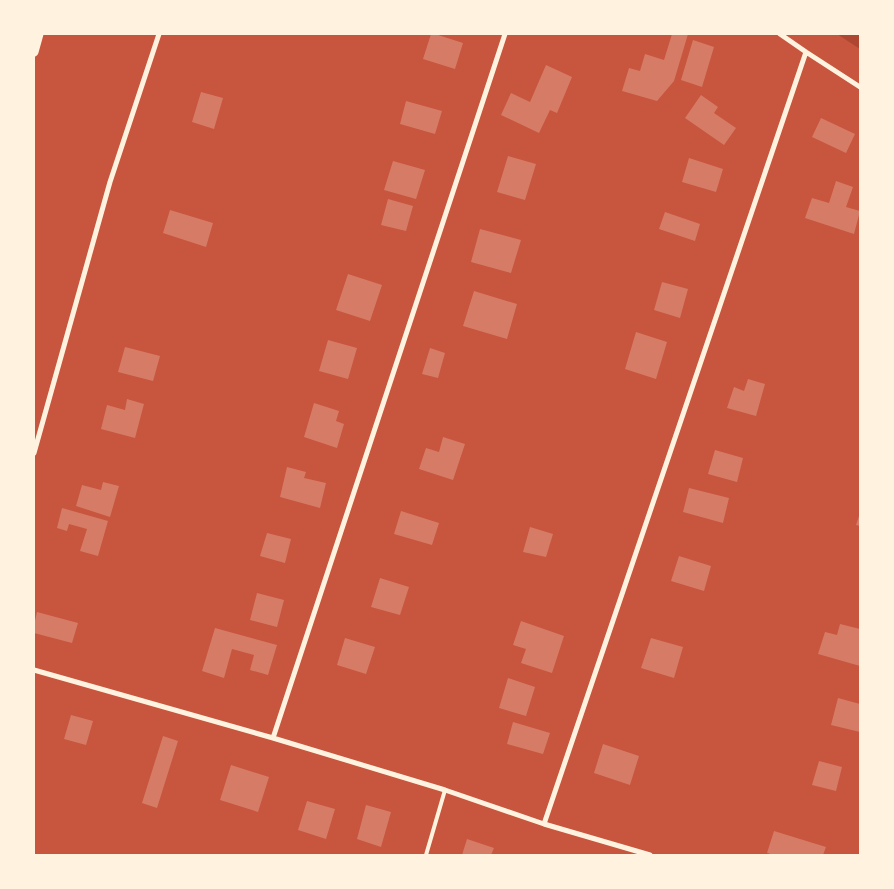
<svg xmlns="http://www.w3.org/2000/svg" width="894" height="889" font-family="'DejaVu Sans',sans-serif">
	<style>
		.green { fill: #ae4732 }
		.building { fill: #d67c66 }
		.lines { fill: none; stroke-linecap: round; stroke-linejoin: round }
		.service { stroke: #fff3e0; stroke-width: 4 }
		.minor { stroke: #fff3e0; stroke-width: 5 }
		.tertiary { stroke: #fff3e0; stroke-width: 9 }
	</style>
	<rect width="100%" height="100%" fill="#c8553d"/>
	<!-- green -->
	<path class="green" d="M 837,34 L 860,34 L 860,49 Z"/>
	<!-- building -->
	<path class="building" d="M 431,34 L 435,34 L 463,43 L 455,69 L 423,59 Z
		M 672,34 L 688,34 L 674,81 L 657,101 L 622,91 L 629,68 L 640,71 L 645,54 L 664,60 Z
		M 693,40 L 714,47 L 702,87 L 681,80 Z
		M 546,65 L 572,77 L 557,113 L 550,110 L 539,133 L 501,115 L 511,93 L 530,102 Z
		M 201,92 L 223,98 L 214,129 L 192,122 Z
		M 701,95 L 718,107 L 714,113 L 736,128 L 724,145 L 685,118 Z
		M 406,101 L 442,111 L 435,134 L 400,124 Z
		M 821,118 L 855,134 L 846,153 L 812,137 Z
		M 508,156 L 536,164 L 525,200 L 497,192 Z
		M 689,158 L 723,169 L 716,192 L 682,182 Z
		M 393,161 L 425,170 L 416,199 L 384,190 Z
		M 836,181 L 853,187 L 846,207 L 860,211 L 854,234 L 805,218 L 812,198 L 829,203 Z
		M 388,199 L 413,206 L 406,231 L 381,225 Z
		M 170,210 L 213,223 L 206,247 L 163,233 Z
		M 665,212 L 700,224 L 695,241 L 659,229 Z
		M 480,229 L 521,240 L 511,273 L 471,262 Z
		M 348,274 L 382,285 L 370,321 L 336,310 Z
		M 662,282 L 688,289 L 680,318 L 654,310 Z
		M 474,291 L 517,304 L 507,339 L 463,326 Z
		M 636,332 L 667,342 L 656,379 L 625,369 Z
		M 328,340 L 357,348 L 348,379 L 319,371 Z
		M 125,347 L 160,356 L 153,381 L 118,372 Z
		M 430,348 L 445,353 L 438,378 L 422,374 Z
		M 748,379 L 765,384 L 756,416 L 727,408 L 734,387 L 744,391 Z
		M 127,399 L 144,404 L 135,438 L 101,429 L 107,405 L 125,410 Z
		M 314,403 L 339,411 L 336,421 L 344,424 L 337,448 L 304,437 Z
		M 443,437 L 465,444 L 453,480 L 419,469 L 426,448 L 439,452 Z
		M 715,450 L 743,458 L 737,482 L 708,474 Z
		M 287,467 L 306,472 L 304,478 L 326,483 L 320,508 L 280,497 Z
		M 103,482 L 119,486 L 110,517 L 76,506 L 82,485 L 101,490 Z
		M 689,488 L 729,498 L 723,523 L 683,512 Z
		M 62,508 L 108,521 L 98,556 L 80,551 L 87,529 L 69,524 L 67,531 L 57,528 Z
		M 401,511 L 439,523 L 432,545 L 394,534 Z
		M 860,513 L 860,526 L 856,525 Z
		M 530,527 L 553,534 L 546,557 L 523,552 Z
		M 267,533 L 291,539 L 285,563 L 260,556 Z
		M 679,556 L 711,566 L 704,591 L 671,581 Z
		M 380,578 L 409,587 L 400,615 L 371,607 Z
		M 257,593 L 284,600 L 277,627 L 250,620 Z
		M 37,612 L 78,623 L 72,643 L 34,633 L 34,625 Z
		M 521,621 L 564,636 L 552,673 L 521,663 L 526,649 L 513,645 Z
		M 840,624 L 860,629 L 860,666 L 818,654 L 825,632 L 837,635 Z
		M 215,628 L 277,645 L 268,675 L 250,670 L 254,655 L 232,649 L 224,678 L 202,671 Z
		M 345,638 L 375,647 L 366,674 L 337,665 Z
		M 651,638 L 683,647 L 674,678 L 641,668 Z
		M 508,678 L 535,687 L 526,716 L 499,708 Z
		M 838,698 L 860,704 L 860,732 L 831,725 Z
		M 71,715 L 93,721 L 86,745 L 64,739 Z
		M 513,722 L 550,733 L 543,754 L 507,744 Z
		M 163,736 L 178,741 L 157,808 L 142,803 Z
		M 603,744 L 639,756 L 630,785 L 594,773 Z
		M 819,761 L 842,767 L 836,791 L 812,785 Z
		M 231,765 L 269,777 L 258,812 L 220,800 Z
		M 307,801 L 335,809 L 326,839 L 298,830 Z
		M 366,805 L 391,812 L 381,847 L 357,839 Z
		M 774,831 L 826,847 L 823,855 L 774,855 L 767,853 Z
		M 467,839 L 494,848 L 491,855 L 462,855 Z"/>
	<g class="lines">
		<!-- service -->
		<path class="service" d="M 426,855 L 445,790"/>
		<!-- minor -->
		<path class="minor" d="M 780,34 L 806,52 L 860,87
			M 34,453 L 110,182 L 159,34
			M 34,670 L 273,738 L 445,790 L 544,824 L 650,855
			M 273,738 L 505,34
			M 544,824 L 806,52"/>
		<!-- tertiary -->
		<path class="tertiary" d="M 34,52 L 39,34"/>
	</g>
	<!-- border -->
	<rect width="894" height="889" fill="none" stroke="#fff3e0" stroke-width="70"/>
</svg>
